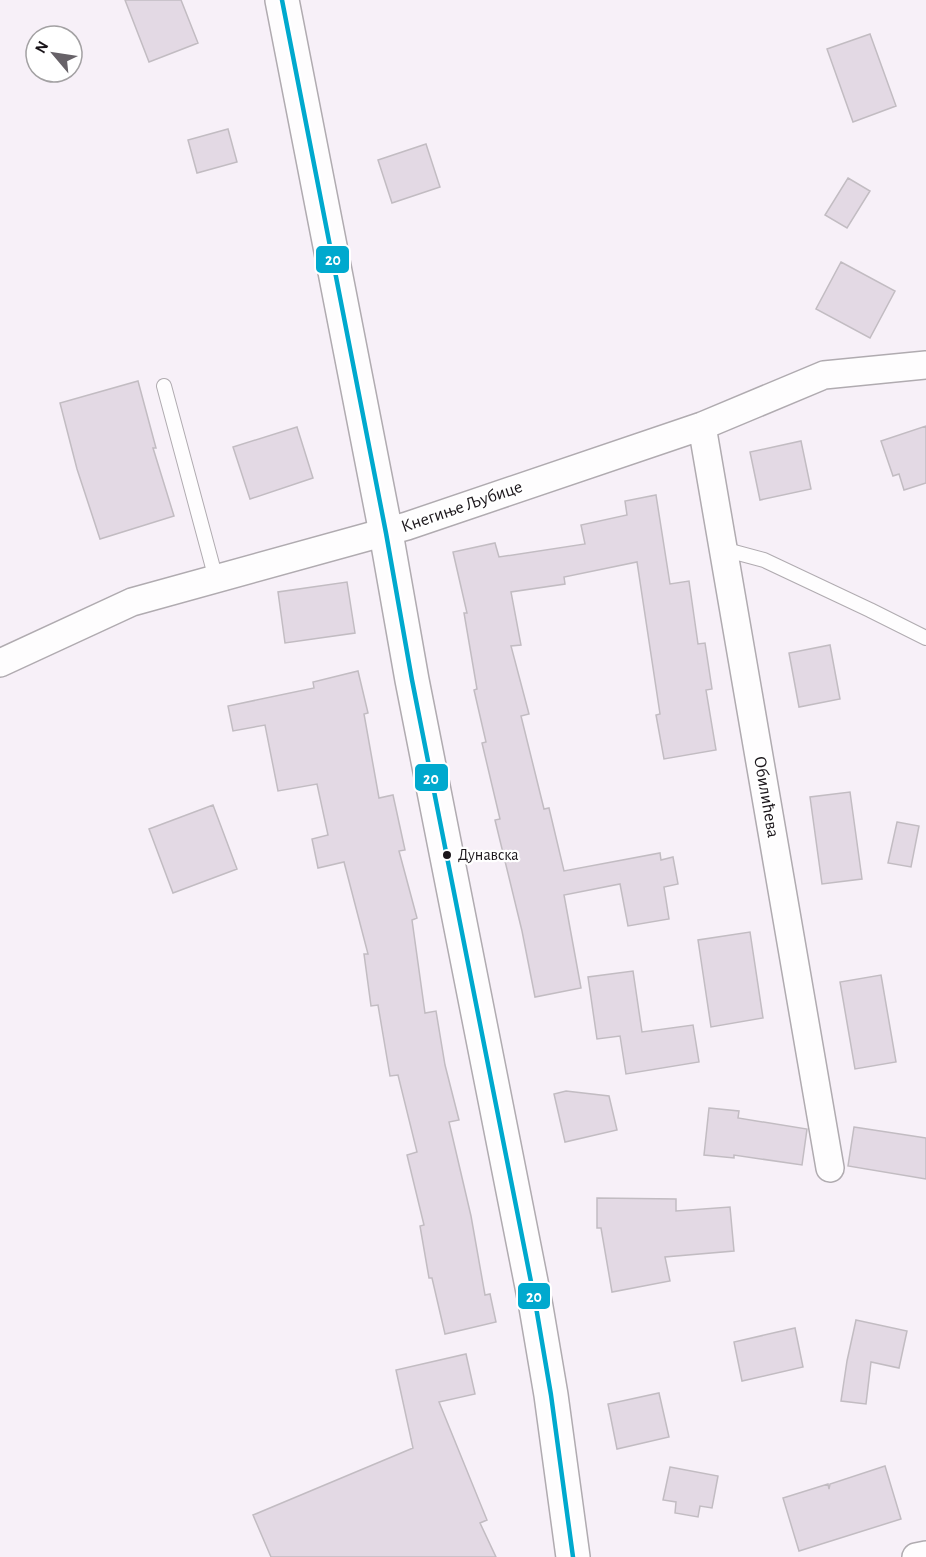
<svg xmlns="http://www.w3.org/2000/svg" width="926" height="1557" font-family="'Alegreya Sans',sans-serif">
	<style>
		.building { fill: #e3d9e4; stroke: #c2bcc2; stroke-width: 1.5 }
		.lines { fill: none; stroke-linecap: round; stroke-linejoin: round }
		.service-casing { stroke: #b0abb0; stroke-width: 16 }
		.minor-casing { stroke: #b0abb0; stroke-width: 30 }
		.secondary-casing { stroke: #b0abb0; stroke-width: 36 }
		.service { stroke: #fefdfe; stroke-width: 14 }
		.minor { stroke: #fefdfe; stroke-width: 27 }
		.secondary { stroke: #fefdfe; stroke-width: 33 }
		.bus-1-casing { stroke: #fff; stroke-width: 9 }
		.bus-1 { stroke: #00a9ce; stroke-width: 4.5 }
		.bus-dot { fill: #1a151a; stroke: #fff; stroke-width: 2 }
		.labels { text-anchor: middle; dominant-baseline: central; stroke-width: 4.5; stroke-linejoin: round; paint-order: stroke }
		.bus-label { font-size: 16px; fill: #1a151a; stroke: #fff; text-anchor: start }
		.street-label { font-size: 18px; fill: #1a151a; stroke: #fff }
		.line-badge { stroke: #fff; stroke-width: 2 }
		.badge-label { font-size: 16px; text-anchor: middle; font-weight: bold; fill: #fff }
	</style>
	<rect width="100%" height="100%" fill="#f7f0f8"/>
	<!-- building -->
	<path class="building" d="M 125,0 L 181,0 L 198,43 L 149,62 Z
		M 870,34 L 896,106 L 853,122 L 827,49 Z
		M 228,129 L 237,162 L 197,173 L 188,140 Z
		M 426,144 L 440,187 L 392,203 L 378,160 Z
		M 848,178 L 870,191 L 847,228 L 825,215 Z
		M 841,262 L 895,291 L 870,338 L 816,309 Z
		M 138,381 L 156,448 L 153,448 L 174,516 L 100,539 L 77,469 L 60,403 Z
		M 926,426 L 926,483 L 904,490 L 899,474 L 893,476 L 881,441 Z
		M 297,427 L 313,478 L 250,499 L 233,447 Z
		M 801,441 L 811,489 L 760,500 L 750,452 Z
		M 656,495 L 670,584 L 689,581 L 698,644 L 705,643 L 712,689 L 706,690 L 716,750 L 664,759 L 656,715 L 660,714 L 637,562 L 564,577 L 565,584 L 511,592 L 521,645 L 511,646 L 529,714 L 521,716 L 544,809 L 549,808 L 564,871 L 660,853 L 661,860 L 673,857 L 678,884 L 664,887 L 669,919 L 628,926 L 620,884 L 564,895 L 581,988 L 535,997 L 522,931 L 495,820 L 500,819 L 482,743 L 486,742 L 474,690 L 477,689 L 464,613 L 467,613 L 453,552 L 495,543 L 499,557 L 585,544 L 581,525 L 627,515 L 625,501 Z
		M 347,582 L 355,633 L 285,643 L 278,592 Z
		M 830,645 L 840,699 L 799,707 L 789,653 Z
		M 358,671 L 368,713 L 364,714 L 379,798 L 393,795 L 405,850 L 399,851 L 417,918 L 412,920 L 425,1013 L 436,1011 L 445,1065 L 459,1120 L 449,1122 L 471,1216 L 485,1295 L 490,1294 L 496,1322 L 445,1334 L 432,1278 L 429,1278 L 420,1226 L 424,1225 L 407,1155 L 417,1152 L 398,1075 L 390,1076 L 378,1005 L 371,1006 L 364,954 L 368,954 L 344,862 L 318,868 L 312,839 L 328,835 L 317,784 L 278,791 L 265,725 L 233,731 L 228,706 L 314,688 L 313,682 Z
		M 850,792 L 862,879 L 822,884 L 810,797 Z
		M 213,805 L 237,869 L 173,893 L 149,829 Z
		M 897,822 L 919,826 L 911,867 L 888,863 Z
		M 750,932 L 763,1018 L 711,1027 L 698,940 Z
		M 633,971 L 642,1032 L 693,1025 L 699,1062 L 626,1074 L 620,1036 L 597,1039 L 588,977 Z
		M 881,975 L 896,1062 L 855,1069 L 840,982 Z
		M 566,1091 L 609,1096 L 617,1130 L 565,1142 L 554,1094 Z
		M 709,1108 L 739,1111 L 738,1118 L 807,1129 L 802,1165 L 734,1155 L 734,1158 L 704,1155 Z
		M 854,1127 L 926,1138 L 926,1179 L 848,1166 Z
		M 597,1198 L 676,1199 L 676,1211 L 730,1207 L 734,1251 L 665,1257 L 670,1281 L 612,1292 L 601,1228 L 597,1228 Z
		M 856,1320 L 907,1331 L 899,1368 L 871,1362 L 866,1404 L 841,1401 L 847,1361 Z
		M 795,1328 L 803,1367 L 742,1381 L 734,1342 Z
		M 466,1354 L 475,1394 L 439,1402 L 487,1520 L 480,1523 L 496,1557 L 271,1557 L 253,1515 L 413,1448 L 396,1370 Z
		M 659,1393 L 669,1437 L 617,1449 L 608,1404 Z
		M 885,1466 L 901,1519 L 799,1551 L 783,1498 L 828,1484 L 829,1489 L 830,1484 Z
		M 670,1467 L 718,1476 L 712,1508 L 700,1506 L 698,1517 L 675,1513 L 676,1502 L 663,1500 Z"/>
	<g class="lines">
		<!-- service casing -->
		<g class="service-casing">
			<path id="service" d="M 164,386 L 216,579
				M 723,549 L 764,560 L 870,610 L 926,638"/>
		</g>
		<!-- minor casing -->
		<g class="minor-casing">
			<path id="minor" d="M 702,426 L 830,1168
				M 0,663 L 132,602 L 407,526 L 702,426 L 824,375 L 926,365
				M 916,1557 L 926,1555"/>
		</g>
		<!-- secondary casing -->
		<g class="secondary-casing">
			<path id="secondary" d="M 282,0 L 386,533 L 412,680 L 536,1307 L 551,1395 L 573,1557"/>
		</g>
		<!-- service -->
		<use href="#service" class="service"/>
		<!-- minor -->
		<use href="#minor" class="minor"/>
		<!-- secondary -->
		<use href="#secondary" class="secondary"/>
		<!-- bus-1 casing -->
		<g class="bus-1-casing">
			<path id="bus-1" d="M 282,0 L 386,533 L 412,680 L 536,1307 L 551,1395 L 573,1557"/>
		</g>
		<!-- bus-1 -->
		<use href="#bus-1" class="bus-1"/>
	</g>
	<!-- markers -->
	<circle class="bus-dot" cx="447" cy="855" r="5"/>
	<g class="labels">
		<!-- bus labels -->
		<g class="bus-label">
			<text x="458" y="855">Дунавска</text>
		</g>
		<!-- street labels -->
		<g class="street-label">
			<text transform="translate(462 507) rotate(-19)">Кнегиње Љубице</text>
			<text transform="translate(766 797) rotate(80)">Обилићева</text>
		</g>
	</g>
	<g class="line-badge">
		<rect x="315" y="245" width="35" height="29" rx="6" fill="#00a9ce"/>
		<rect x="414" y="763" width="35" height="29" rx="6" fill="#00a9ce"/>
		<rect x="517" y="1282" width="34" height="28" rx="6" fill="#00a9ce"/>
	</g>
	<g class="badge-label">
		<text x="333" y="265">20</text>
		<text x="431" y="784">20</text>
		<text x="534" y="1302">20</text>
	</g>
	<!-- north arrow -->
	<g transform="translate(54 54) rotate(299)"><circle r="28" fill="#ffffff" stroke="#a3a1a3" stroke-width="1.5"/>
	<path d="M0-4.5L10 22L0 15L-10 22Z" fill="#676268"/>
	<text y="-9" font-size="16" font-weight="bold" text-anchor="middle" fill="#1a151a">N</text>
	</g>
</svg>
